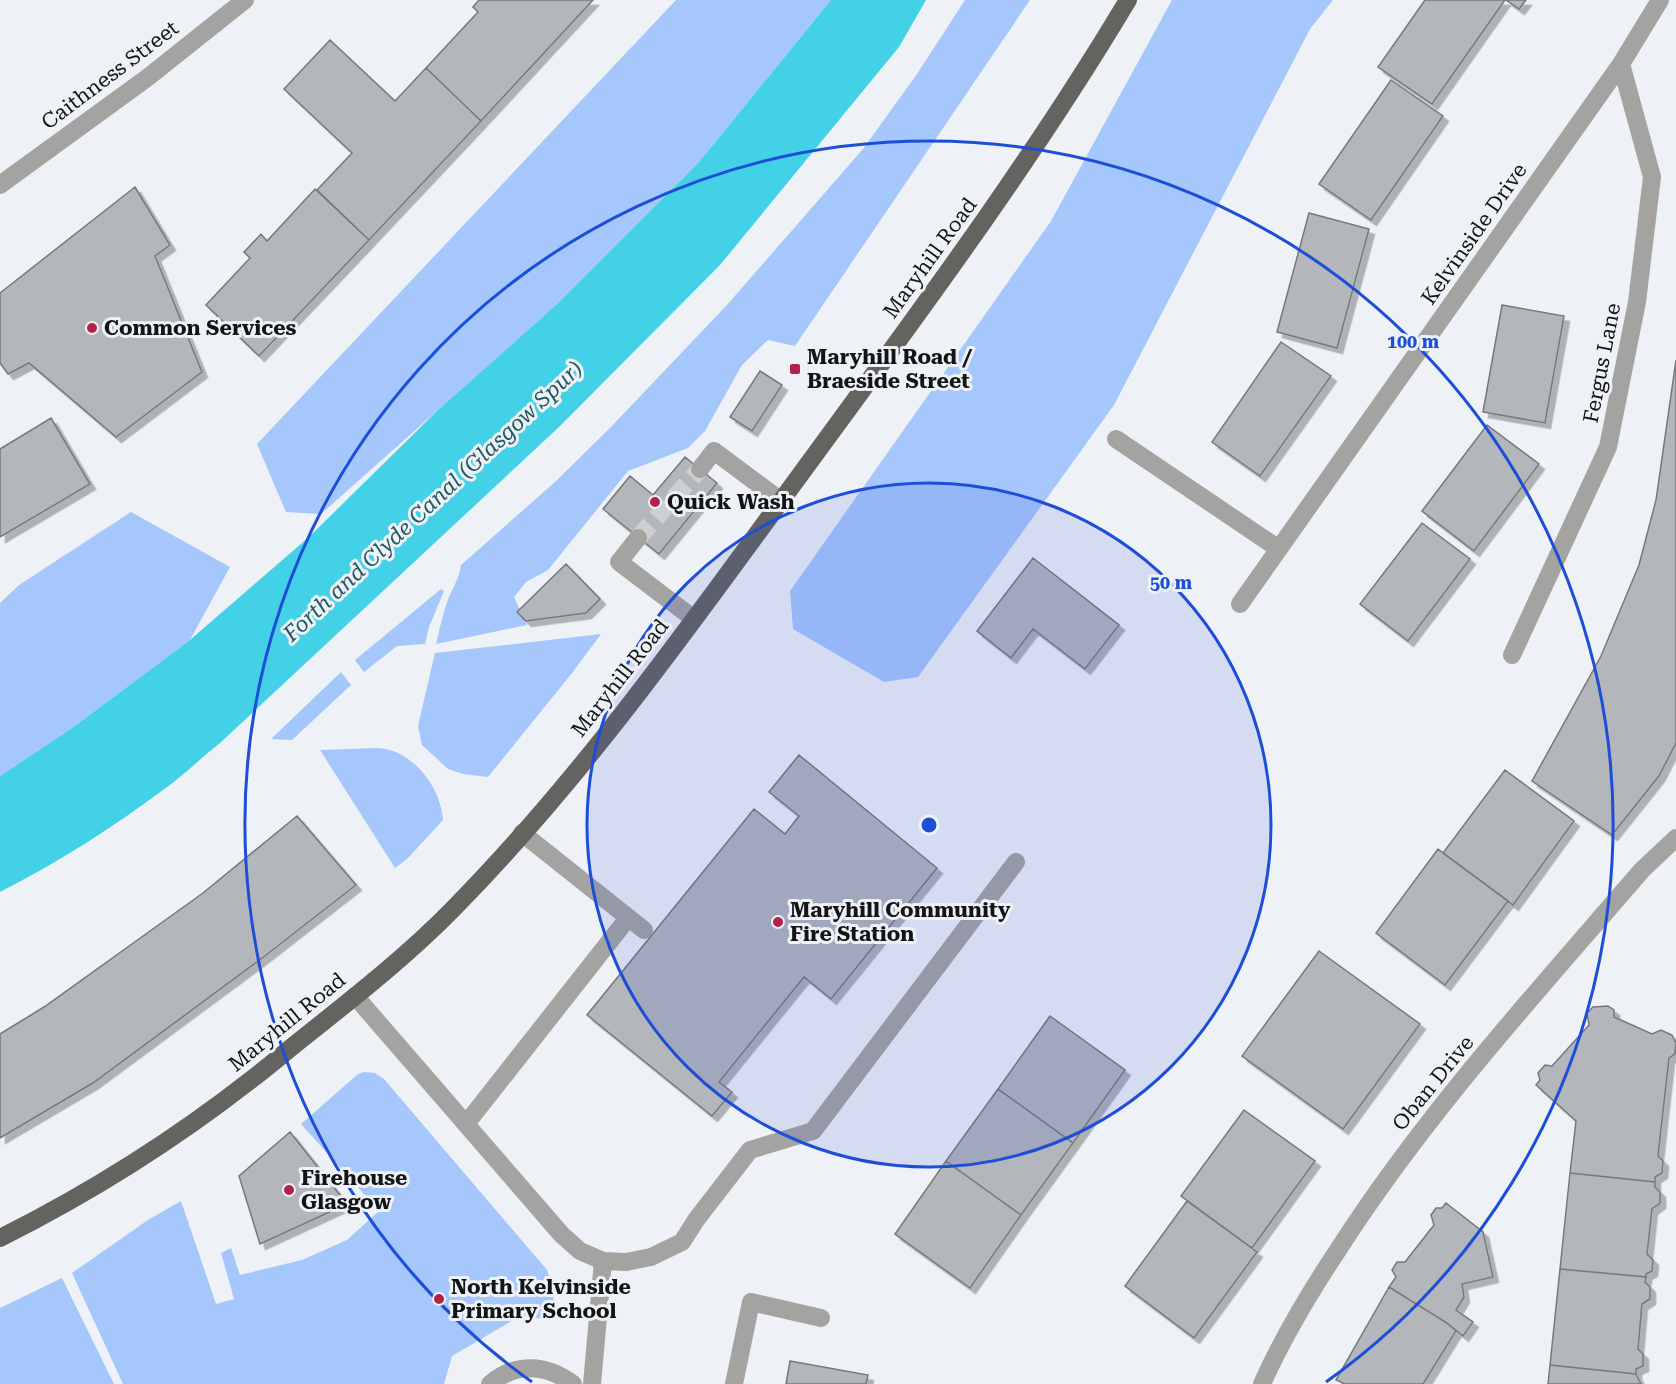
<svg xmlns="http://www.w3.org/2000/svg" width="1676" height="1384" font-family="'Roboto Serif',serif">
	<style>
		.green { fill: #a5c7fc }
		.water { fill: #43d1e8 }
		.building { fill: #b3b6ba; stroke: #76797c; stroke-width: 1.5; filter: url(#shadow) }
		.lines { fill: none; stroke-linecap: round; stroke-linejoin: round }
		.minor-tunnel { stroke: #cdd0d3; stroke-width: 18; stroke-dasharray: 18 9; stroke-linecap: butt }
		.minor { stroke: #a4a3a1; stroke-width: 18 }
		.major { stroke: #656360; stroke-width: 18 }
		.ring { fill: none; stroke: #1d4ed8; stroke-width: 3 }
		.poi-dot { fill: #b3224b; stroke: #eef1f5; stroke-width: 2 }
		.labels { text-anchor: middle; dominant-baseline: central; stroke-width: 6; stroke-linejoin: round; paint-order: stroke }
		.street-label { font-size: 21px; fill: #131415; stroke: #eef1f5 }
		.poi-label { font-size: 21px; font-weight: bold; fill: #131415; stroke: #eef1f5; text-anchor: start }
		.water-label { font-size: 22px; font-style: italic; fill: #1e5861; stroke: #eef1f5 }
		.centre { fill: #1d4ed8; stroke: #eef1f5; stroke-width: 3 }
		.ring-label { font-size: 18px; text-anchor: middle; font-weight: bold; fill: #1d4ed8; stroke: #eef1f5; stroke-width: 6; stroke-linejoin: round; paint-order: stroke }
	</style>
	<defs>
		<filter id="shadow"><feDropShadow dx="5.5" dy="5.5" stdDeviation="0" flood-color="#0004"/></filter>
	</defs>
	<rect width="100%" height="100%" fill="#eef1f5"/>
	<!-- green -->
	<path class="green" d="M 676,0 L 831,0 L 699,162 L 556,305 L 321,514 L 286,512 L 257,444 Z
		M 965,0 L 1030,0 L 795,346 L 768,340 L 742,365 L 705,431 L 688,448 L 628,471 L 548,570 L 526,582 L 514,597 L 527,625 L 436,644 C 440,628 443,612 449,597 C 454,586 459,578 461,565 L 555,482 L 609,429 L 727,305 L 863,149 L 917,74 Z
		M 1172,0 L 1333,0 L 1310,29 L 1114,405 L 918,677 L 884,682 L 793,629 L 790,591 L 1051,221 Z
		M 131,512 L 230,567 L 190,640 L 72,728 L 0,776 L 0,603 L 19,585 Z
		M 441,589 L 444,591 L 429,627 L 425,644 L 397,646 L 364,672 L 355,660 Z
		M 601,634 L 572,673 L 488,777 L 463,774 L 448,769 L 422,745 L 418,726 L 435,653 Z
		M 341,672 L 351,685 L 292,740 L 271,739 Z
		M 377,748 C 412,749 441,787 443,820 L 408,858 L 395,868 L 320,750 Z
		M 364,1072 L 375,1073 L 384,1079 L 547,1270 C 553,1288 559,1303 545,1319 L 520,1316 L 452,1356 L 444,1384 L 123,1384 L 72,1273 L 148,1220 L 181,1201 L 216,1304 L 234,1299 L 221,1253 L 231,1248 L 240,1275 L 302,1260 L 347,1240 L 379,1211 L 301,1124 L 358,1074 Z
		M 62,1278 L 114,1384 L 0,1384 L 0,1308 Z"/>
	<!-- water -->
	<path class="water" d="M 831,0 L 926,0 L 899,47 L 720,265 L 559,427 L 220,743 C 201,758 183,776 163,790 C 112,828 57,863 0,892 L 0,776 L 72,728 L 190,640 L 309,537 L 438,410 L 556,305 L 699,162 Z"/>
	<!-- building -->
	<path class="building" d="M 479,0 L 593,0 L 481,121 L 426,68 L 478,12 L 473,7 Z
		M 1425,0 L 1505,0 L 1432,104 L 1378,67 Z
		M 1506,0 L 1526,0 L 1519,9 Z
		M 330,40 L 395,101 L 426,68 L 481,121 L 369,240 L 317,190 L 352,153 L 284,89 Z
		M 1391,80 L 1443,116 L 1371,220 L 1319,184 Z
		M 135,187 L 170,245 L 155,256 L 202,372 L 116,437 L 29,363 L 8,374 L 0,363 L 0,293 Z
		M 315,189 L 369,240 L 259,356 L 206,305 L 250,258 L 244,252 L 261,234 L 267,241 Z
		M 1309,213 L 1369,229 L 1337,348 L 1277,332 Z
		M 1502,305 L 1564,316 L 1545,423 L 1483,412 Z
		M 1281,342 L 1331,376 L 1260,476 L 1212,442 Z
		M 1676,360 L 1676,743 L 1659,776 L 1612,835 L 1532,781 L 1601,656 L 1639,565 L 1656,500 Z
		M 760,371 L 782,385 L 752,431 L 730,417 Z
		M 51,418 L 90,484 L 0,537 L 0,449 Z
		M 1487,425 L 1539,464 L 1474,551 L 1422,511 Z
		M 685,457 L 717,483 L 659,554 L 603,509 L 630,476 L 653,495 Z
		M 1422,523 L 1470,559 L 1408,641 L 1360,604 Z
		M 1033,558 L 1119,625 L 1085,669 L 1033,629 L 1011,658 L 977,631 Z
		M 566,564 L 600,599 L 586,613 L 526,621 L 517,612 Z
		M 799,755 L 937,868 L 831,999 L 804,977 L 719,1082 L 732,1092 L 712,1116 L 587,1015 L 754,809 L 785,834 L 799,816 L 769,792 Z
		M 1505,770 L 1574,821 L 1513,905 L 1443,853 Z
		M 297,816 L 356,885 L 261,959 L 93,1083 L 0,1138 L 0,1034 L 44,1007 L 203,893 Z
		M 1438,849 L 1508,901 L 1445,985 L 1376,933 Z
		M 1319,951 L 1420,1024 L 1343,1129 L 1242,1056 Z
		M 1608,1006 L 1614,1010 L 1614,1017 L 1652,1034 L 1661,1030 L 1672,1035 L 1676,1043 L 1675,1054 L 1669,1058 L 1658,1156 L 1663,1161 L 1662,1173 L 1655,1177 L 1655,1182 L 1570,1173 L 1576,1121 L 1536,1085 L 1540,1080 L 1538,1073 L 1545,1065 L 1552,1066 L 1589,1025 L 1587,1013 L 1593,1007 Z
		M 1050,1016 L 1125,1070 L 1073,1143 L 998,1089 Z
		M 998,1089 L 1073,1143 L 1021,1215 L 946,1161 Z
		M 1244,1110 L 1315,1161 L 1252,1248 L 1181,1196 Z
		M 290,1132 L 347,1204 L 260,1244 L 239,1176 Z
		M 946,1161 L 1021,1215 L 970,1288 L 895,1234 Z
		M 1570,1173 L 1655,1182 L 1655,1187 L 1660,1192 L 1660,1203 L 1652,1209 L 1647,1254 L 1653,1260 L 1652,1271 L 1646,1274 L 1646,1277 L 1560,1269 Z
		M 1187,1201 L 1257,1252 L 1194,1338 L 1125,1286 Z
		M 1446,1203 L 1483,1232 L 1493,1277 L 1462,1284 L 1464,1297 L 1456,1310 L 1473,1322 L 1463,1336 L 1447,1323 L 1389,1287 L 1396,1277 L 1392,1270 L 1397,1262 L 1405,1262 L 1434,1225 L 1431,1215 L 1436,1208 L 1442,1208 Z
		M 1560,1269 L 1646,1277 L 1645,1282 L 1650,1287 L 1650,1299 L 1642,1304 L 1638,1349 L 1643,1354 L 1643,1366 L 1636,1369 L 1636,1374 L 1550,1365 Z
		M 1389,1287 L 1447,1323 L 1456,1331 L 1423,1384 L 1345,1384 L 1336,1380 Z
		M 790,1361 L 868,1375 L 866,1384 L 786,1384 Z
		M 1550,1365 L 1636,1374 L 1641,1384 L 1548,1384 Z"/>
	<g class="lines">
		<!-- minor-tunnel -->
		<path class="minor-tunnel" d="M 638,538 L 700,469"/>
		<!-- minor -->
		<path class="minor" d="M 0,185 L 147,78 L 245,0
			M 1116,439 L 1279,549
			M 700,469 L 714,451 L 781,501
			M 638,538 L 619,562 L 694,619
			M 1240,604 L 1621,64 L 1660,0
			M 1512,655 L 1608,447 L 1637,302 L 1652,177 L 1621,64
			M 522,833 L 644,930
			M 355,996 L 562,1235 L 580,1251 L 603,1261 L 626,1262 L 651,1257 L 682,1242 L 696,1220 L 750,1150 L 813,1131 L 1016,862
			M 466,1124 L 628,918
			M 490,1384 C 516,1362 546,1364 573,1384
			M 592,1384 L 603,1261
			M 734,1384 L 751,1302 L 821,1318
			M 1262,1384 C 1283,1337 1310,1292 1338,1250 C 1426,1113 1536,993 1642,870 L 1676,838"/>
		<!-- major -->
		<path class="major" d="M 0,1238 C 88,1194 174,1140 252,1079 C 268,1067 283,1054 298,1042 C 352,999 406,957 453,909 C 589,771 700,611 814,456 C 923,307 1033,159 1128,0"/>
	</g>
	<!-- distance rings -->
	<circle cx="929" cy="825" r="342" fill="#1d4ed8" fill-opacity=".12"/>
	<g class="ring">
		<circle cx="929" cy="825" r="342"/>
		<path d="M532 1382A684 684 0 1 1 1326 1382"/>
	</g>
	<!-- markers -->
	<g class="poi-dot">
		<circle cx="92" cy="328" r="6"/>
		<rect x="789" y="363" width="12" height="12" rx="3"/>
		<circle cx="655" cy="502" r="6"/>
		<circle cx="778" cy="922" r="6"/>
		<circle cx="289" cy="1190" r="6"/>
		<circle cx="439" cy="1299" r="6"/>
	</g>
	<g class="labels">
		<!-- street labels -->
		<g class="street-label">
			<text transform="translate(110 75) rotate(-37)">Caithness Street</text>
			<text transform="translate(1474 234) rotate(-55)">Kelvinside Drive</text>
			<text transform="translate(930 258) rotate(-54)">Maryhill Road</text>
			<text transform="translate(1602 363) rotate(-79)">Fergus Lane</text>
			<text transform="translate(620 678) rotate(-52)">Maryhill Road</text>
			<text transform="translate(287 1022) rotate(-39)">Maryhill Road</text>
			<text transform="translate(1433 1083) rotate(-51)">Oban Drive</text>
		</g>
		<!-- poi labels -->
		<g class="poi-label">
			<text x="104" y="328">Common Services</text>
			<text x="807" y="357">Maryhill Road /<tspan x="807" dy="24">Braeside Street</tspan></text>
			<text x="667" y="502">Quick Wash</text>
			<text x="790" y="910">Maryhill Community<tspan x="790" dy="24">Fire Station</tspan></text>
			<text x="301" y="1178">Firehouse<tspan x="301" dy="24">Glasgow</tspan></text>
			<text x="451" y="1287">North Kelvinside<tspan x="451" dy="24">Primary School</tspan></text>
		</g>
		<!-- water labels -->
		<g class="water-label">
			<text transform="translate(433 501) rotate(-43)">Forth and Clyde Canal (Glasgow Spur)</text>
		</g>
	</g>
	<circle cx="929" cy="825" r="9" class="centre"/>
	<g class="ring-label">
		<text x="1413" y="348">100 m</text>
		<text x="1171" y="589">50 m</text>
	</g>
</svg>
